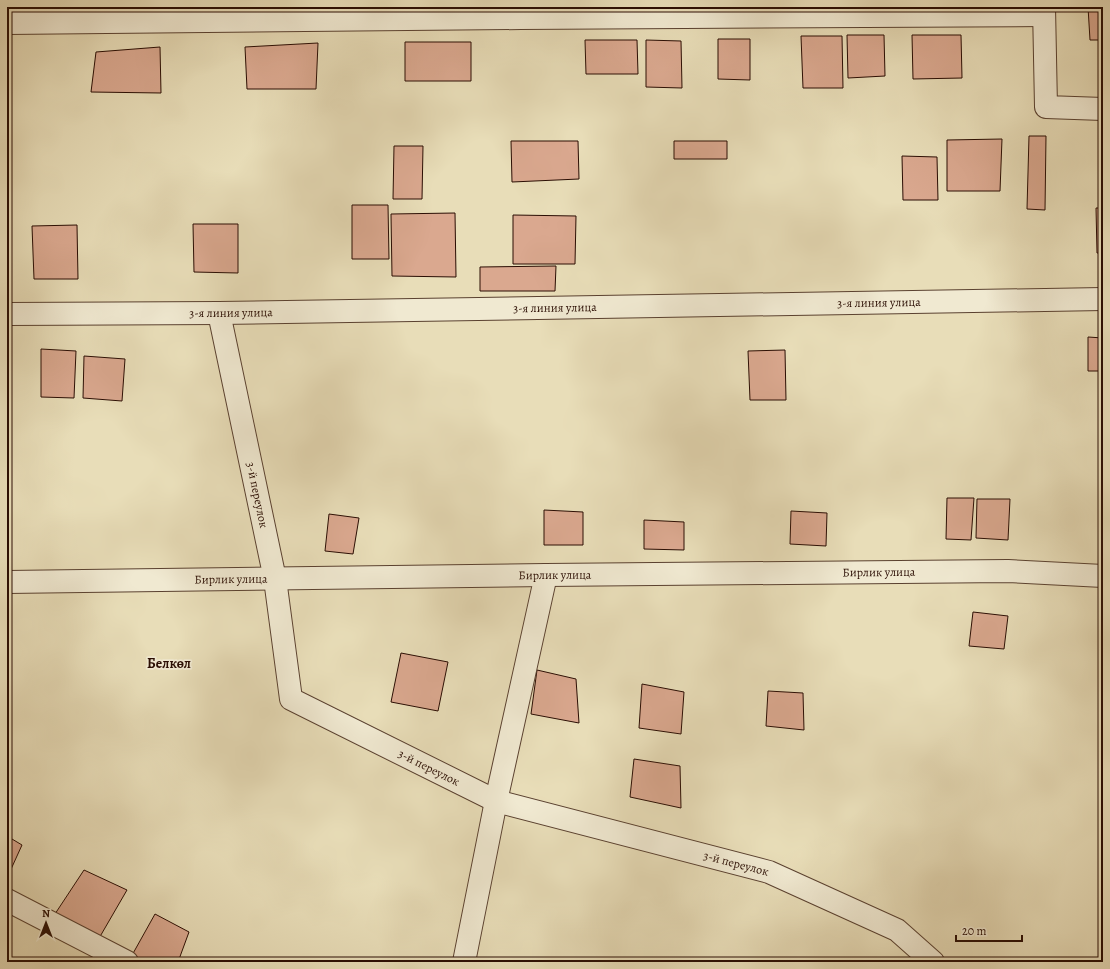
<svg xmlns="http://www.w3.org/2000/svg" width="1110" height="969" font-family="Alegreya,serif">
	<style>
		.building { fill: #daa88f; stroke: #2a0d03 }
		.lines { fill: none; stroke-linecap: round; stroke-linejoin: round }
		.minor-casing { stroke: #5a4130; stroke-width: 24 }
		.minor { stroke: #f0e9d1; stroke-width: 22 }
		.labels { text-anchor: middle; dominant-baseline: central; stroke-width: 3.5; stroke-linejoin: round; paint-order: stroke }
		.street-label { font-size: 12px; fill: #2a0d03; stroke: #f0e9d1 }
		.quarter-label { font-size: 14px; font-weight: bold; fill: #2a0d03; stroke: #f0e9d1 }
	</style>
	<rect width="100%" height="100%" fill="#e8ddb8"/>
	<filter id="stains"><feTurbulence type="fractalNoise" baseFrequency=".005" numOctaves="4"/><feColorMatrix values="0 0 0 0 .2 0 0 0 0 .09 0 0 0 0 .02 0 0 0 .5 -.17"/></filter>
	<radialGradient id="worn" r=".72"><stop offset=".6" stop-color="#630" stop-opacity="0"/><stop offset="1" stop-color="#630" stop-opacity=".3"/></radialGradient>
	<!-- building -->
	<path class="building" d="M 72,7 L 108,7 L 108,8 L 71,8 Z
		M 176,7 L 226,7 L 226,8 L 176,8 Z
		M 1088,7 L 1103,7 L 1103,40 L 1090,40 Z
		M 847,35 L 884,35 L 885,76 L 848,78 Z
		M 912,35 L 961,35 L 962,78 L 913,79 Z
		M 801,36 L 842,36 L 843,88 L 803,88 Z
		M 718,39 L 750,39 L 750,80 L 718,79 Z
		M 585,40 L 637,40 L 638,74 L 586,74 Z
		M 646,40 L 681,41 L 682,88 L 646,87 Z
		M 405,42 L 471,42 L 471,81 L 405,81 Z
		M 318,43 L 316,89 L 247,89 L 245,47 Z
		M 160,47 L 161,93 L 91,92 L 96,52 Z
		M 1029,136 L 1046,136 L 1045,210 L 1027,209 Z
		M 1002,139 L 1000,191 L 947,191 L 947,140 Z
		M 511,141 L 578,141 L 579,179 L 512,182 Z
		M 674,141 L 727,141 L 727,159 L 674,159 Z
		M 394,146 L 423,146 L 422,199 L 393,199 Z
		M 902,156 L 937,157 L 938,200 L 903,200 Z
		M 352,205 L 388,205 L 389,259 L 352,259 Z
		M 1096,208 L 1103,208 L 1103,253 L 1097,253 Z
		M 455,213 L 456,277 L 392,276 L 391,214 Z
		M 513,215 L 576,216 L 575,264 L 513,264 Z
		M 193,224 L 238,224 L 238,273 L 194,272 Z
		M 77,225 L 78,279 L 34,279 L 32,226 Z
		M 556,266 L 555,291 L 480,291 L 480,267 Z
		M 1088,337 L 1103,338 L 1103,371 L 1088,371 Z
		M 41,349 L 76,351 L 74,398 L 41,397 Z
		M 785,350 L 786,400 L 750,400 L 748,351 Z
		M 84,356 L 125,359 L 122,401 L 83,398 Z
		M 947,498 L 974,498 L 971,540 L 946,539 Z
		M 977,499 L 1010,499 L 1008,540 L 976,538 Z
		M 544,510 L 583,512 L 583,545 L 544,545 Z
		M 791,511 L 827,513 L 826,546 L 790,544 Z
		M 329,514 L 359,518 L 353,554 L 325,551 Z
		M 644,520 L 684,522 L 684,550 L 644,549 Z
		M 973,612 L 1008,616 L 1004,649 L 969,646 Z
		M 401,653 L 448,662 L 438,711 L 391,702 Z
		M 537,670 L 576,679 L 579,723 L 531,714 Z
		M 642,684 L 684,692 L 681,734 L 639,728 Z
		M 768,691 L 803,693 L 804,730 L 766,726 Z
		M 634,759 L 680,766 L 681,808 L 630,797 Z
		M 7,836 L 22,845 L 7,878 Z
		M 84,870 L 127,890 L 98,940 L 51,920 Z
		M 155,914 L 189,932 L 178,962 L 141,962 L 131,957 Z"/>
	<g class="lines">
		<!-- minor casing -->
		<g class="minor-casing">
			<g id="minor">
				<path d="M 1044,7 L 1046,107 L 1103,109"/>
				<path d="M 7,23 L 521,18 L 1044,15"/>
				<path id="s1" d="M 219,313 L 275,579 L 291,699 L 496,801 L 769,872 L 897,930 L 933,962"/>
				<path id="s2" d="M 7,314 L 219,313 L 1103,299"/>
				<path id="s3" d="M 7,582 L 546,575 L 1008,571 L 1103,576"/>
				<path d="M 7,900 L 127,962"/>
				<path d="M 464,962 L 496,801 L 546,575"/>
			</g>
		</g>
		<!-- minor -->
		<use href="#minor" class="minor"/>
	</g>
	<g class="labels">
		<!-- street labels -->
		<g class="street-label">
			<text stroke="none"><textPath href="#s2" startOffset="872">3-я линия улица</textPath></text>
			<text stroke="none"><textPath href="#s2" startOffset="548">3-я линия улица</textPath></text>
			<text stroke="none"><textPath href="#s2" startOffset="224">3-я линия улица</textPath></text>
			<text stroke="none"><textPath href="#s1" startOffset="186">3-й переулок</textPath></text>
			<text stroke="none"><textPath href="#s3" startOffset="872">Бирлик улица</textPath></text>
			<text stroke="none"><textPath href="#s3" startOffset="548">Бирлик улица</textPath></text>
			<text stroke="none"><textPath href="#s3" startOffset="224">Бирлик улица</textPath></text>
			<text stroke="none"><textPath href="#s1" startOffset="547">3-й переулок</textPath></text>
			<text stroke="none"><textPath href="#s1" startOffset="870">3-й переулок</textPath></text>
		</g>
		<!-- quarter labels -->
		<g class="quarter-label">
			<text x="169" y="663">Белкөл</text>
		</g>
	</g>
	<!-- margin -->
	<rect width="1110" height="969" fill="none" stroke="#e8ddb8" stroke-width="24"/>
	<rect x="8" y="8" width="1094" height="953" fill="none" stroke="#2a0d03" stroke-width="2"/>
	<rect x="12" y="12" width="1086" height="945" fill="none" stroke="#2a0d03"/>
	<!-- north arrow -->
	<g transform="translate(46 923)" stroke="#f0e9d1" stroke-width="3" paint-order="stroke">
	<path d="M0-3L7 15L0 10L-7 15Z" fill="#2a0d03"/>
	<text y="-6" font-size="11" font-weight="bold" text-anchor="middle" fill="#2a0d03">N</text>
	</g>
	<!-- scale -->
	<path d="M956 935v6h66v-6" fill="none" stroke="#2a0d03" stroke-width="2"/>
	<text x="962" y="935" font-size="12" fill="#2a0d03" stroke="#f0e9d1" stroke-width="3" paint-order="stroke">20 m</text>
	<rect width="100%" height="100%" filter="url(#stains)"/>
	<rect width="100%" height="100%" fill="url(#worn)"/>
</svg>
